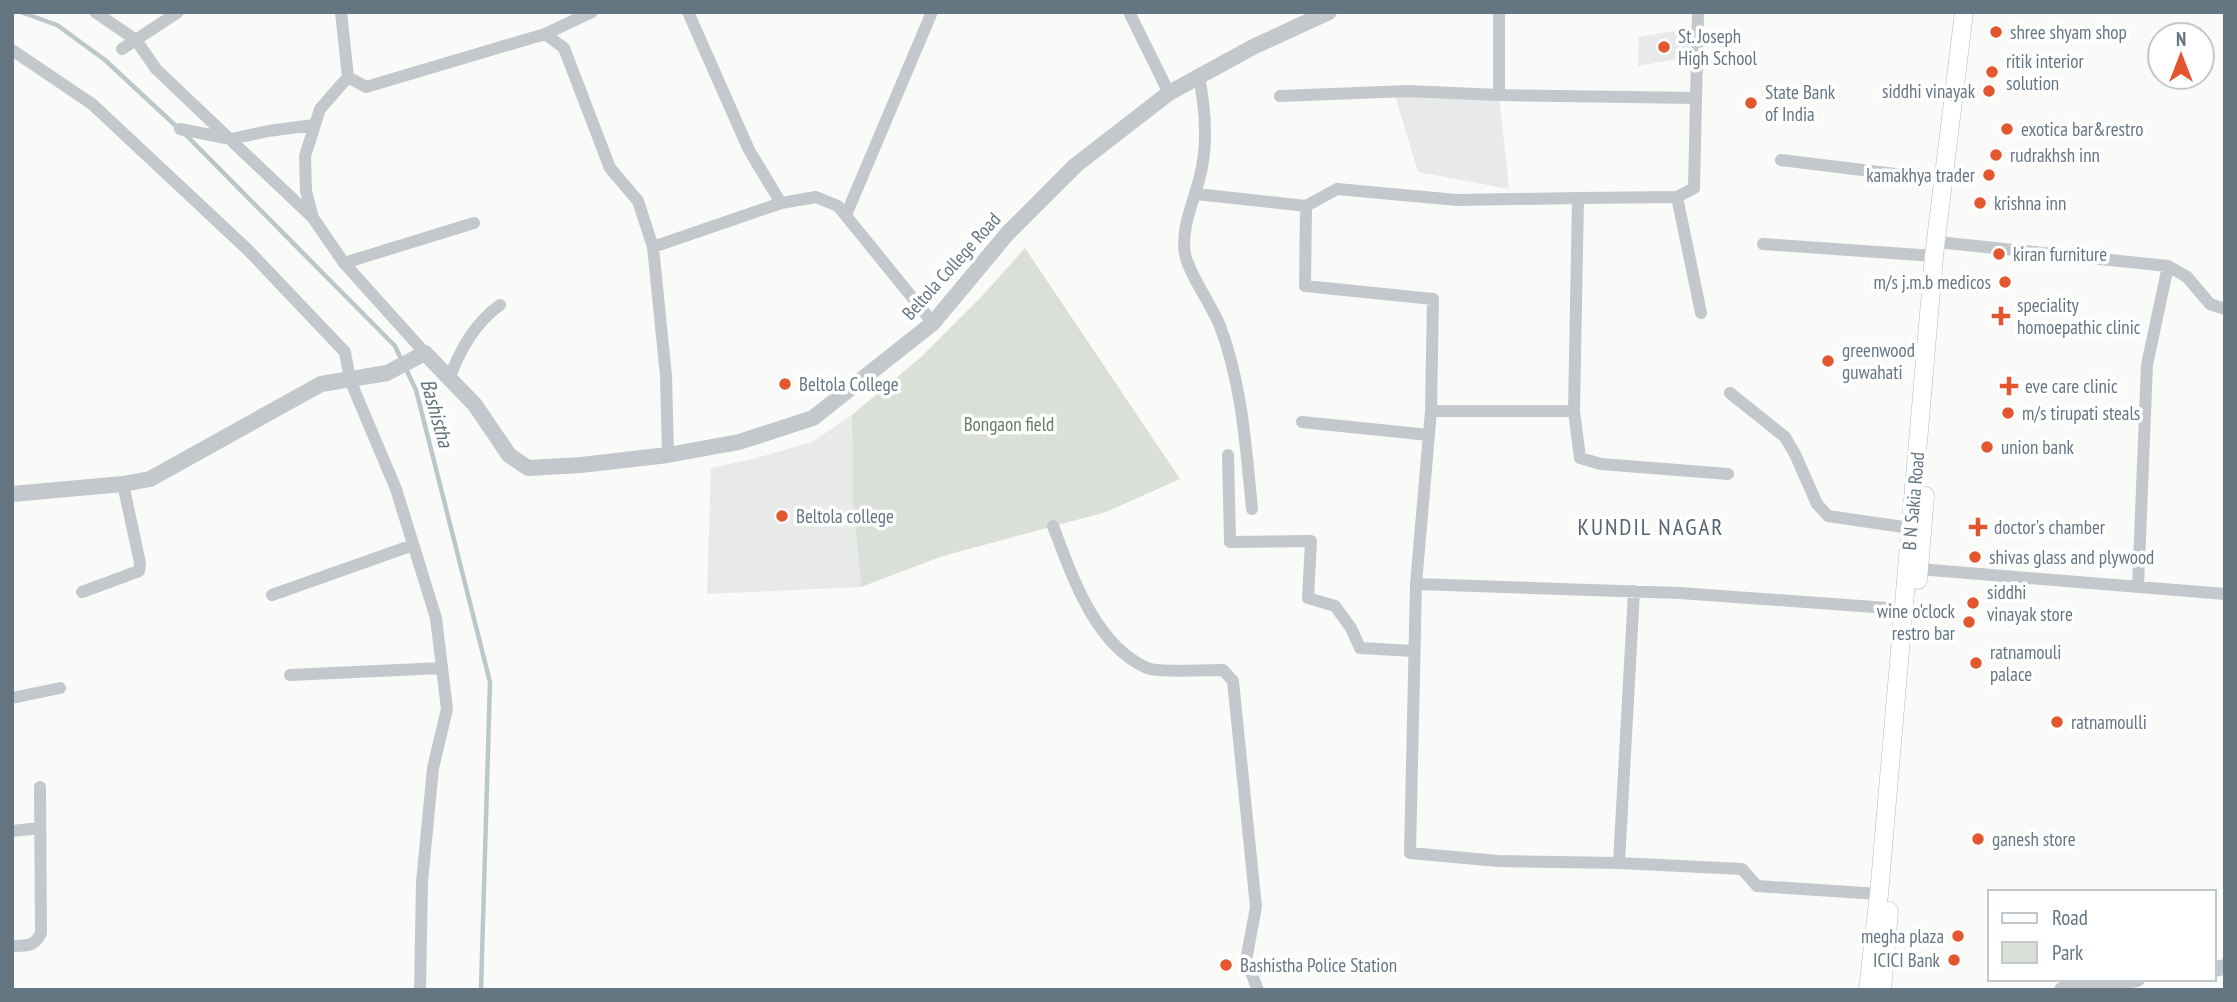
<svg xmlns="http://www.w3.org/2000/svg" width="2237" height="1002" font-family="'PT Sans Narrow',sans-serif">
	<style>
		.built { fill: #e8e9e9 }
		.green { fill: #dadfd7 }
		.lines { fill: none; stroke-linecap: round; stroke-linejoin: round }
		.stream { stroke: #bbc7cb; stroke-width: 4.5 }
		.secondary-casing { stroke: #b3babf; stroke-width: 19 }
		.minor { stroke: #c3c8cc; stroke-width: 12 }
		.tertiary { stroke: #c3c8cc; stroke-width: 16 }
		.secondary { stroke: #fff; stroke-width: 18 }
		.poi-dot { fill: #e4572e; stroke: #fff; stroke-width: 2.5 }
		.labels { text-anchor: middle; dominant-baseline: central; stroke-width: 7; stroke-linejoin: round; paint-order: stroke }
		.poi-label { font-size: 19px; fill: #657683; stroke: #fff; text-anchor: start }
		.street-label { font-size: 19px; fill: #657683; stroke: #fff }
		.park-label { font-size: 19px; fill: #687a64; stroke: #fff }
		.water-label { font-size: 21px; font-style: italic; fill: #60757c; stroke: #fff }
		.quarter-label { font-size: 23px; letter-spacing: 2px; fill: #57646e; stroke: #fff }
	</style>
	<rect width="100%" height="100%" fill="#fafaf8"/>
	<!-- built -->
	<path class="built" d="M 1690,28 L 1690,57 L 1638,66 L 1639,37 Z
		M 1393,89 L 1499,95 L 1509,189 L 1418,172 Z
		M 852,415 L 853,503 L 861,587 L 707,594 L 711,468 L 753,459 L 812,442 Z"/>
	<!-- green -->
	<path class="green" d="M 1025,248 L 1180,479 L 1106,512 L 943,556 L 861,587 L 853,503 L 852,415 L 921,357 L 984,294 Z"/>
	<g class="lines">
		<!-- stream -->
		<path class="stream" d="M 21,12 L 57,25 L 105,60 L 177,127
			M 184,133 L 395,346 L 402,361
			M 406,369 L 416,390 L 490,682 L 481,990"/>
		<!-- secondary casing -->
		<g class="secondary-casing">
			<path id="secondary" d="M 1918,580 L 1925,496
				M 1868,990 L 1879,894 L 1934,256 L 1964,12
				M 1882,990 L 1889,911"/>
		</g>
		<!-- minor -->
		<path class="minor" d="M 95,12 L 136,40 L 156,69 L 313,218
			M 341,12 L 348,77 L 366,87 L 545,34 L 564,48 L 610,168 L 638,201 L 653,247 L 666,376 L 668,455
			M 688,12 L 749,150 L 781,203
			M 1129,12 L 1169,93
			M 545,34 L 592,12
			M 122,49 L 178,12
			M 12,50 L 92,104 L 248,250 L 345,352 L 350,380 L 396,489 L 436,618 L 447,709 L 433,768 L 422,882 L 420,990
			M 348,77 L 320,109 L 305,156 L 306,191 L 313,218 L 344,263 L 425,353
			M 1199,77 C 1205,107 1208,136 1202,167 C 1197,196 1180,225 1185,254 C 1188,272 1212,306 1220,326 C 1242,384 1246,448 1252,509
			M 1499,95 L 1499,12
			M 1280,96 L 1408,91 L 1499,95 L 1696,98
			M 180,129 L 231,139 L 268,131 L 314,125
			M 1781,160 L 1944,180
			M 1196,194 L 1306,206 L 1337,189 L 1457,200 L 1578,198
			M 1677,197 L 1694,188 L 1698,12
			M 1306,206 L 1305,286 L 1433,299 L 1431,411 L 1416,584 L 1410,853 L 1498,861 L 1619,863 L 1742,869 L 1757,886 L 1879,894
			M 846,215 L 932,12
			M 1947,243 L 2168,266 L 2187,277 L 2210,304 L 2225,309
			M 1763,244 L 1934,256
			M 653,247 L 781,203 L 816,197 L 838,206 L 933,323
			M 344,263 L 474,223
			M 449,380 C 459,351 475,323 500,305
			M 1730,393 L 1785,437 L 1795,454 L 1817,504 L 1828,516 L 1910,528
			M 1431,411 L 1574,411 L 1578,198 L 1677,197 L 1701,313
			M 1574,411 L 1580,458 L 1601,464 L 1728,474
			M 1302,422 L 1429,435
			M 1228,455 L 1230,542 L 1311,541 L 1308,598 L 1335,606 L 1351,628 L 1360,648 L 1414,651
			M 1053,526 C 1072,576 1095,645 1147,668 C 1159,673 1208,670 1223,670 L 1233,681 L 1256,907 L 1246,960 L 1258,990
			M 1919,569 L 2225,594
			M 1416,584 L 1680,593 L 1888,608
			M 2138,587 L 2147,365 L 2168,266
			M 82,592 L 139,571 L 140,563 L 123,484
			M 272,595 L 413,545
			M 290,675 L 442,668
			M 12,698 L 60,688
			M 12,831 L 40,828
			M 1619,863 L 1634,591
			M 12,946 C 27,946 34,947 41,933 L 40,787"/>
		<!-- tertiary -->
		<path class="tertiary" d="M 12,494 L 123,484 L 150,479 L 321,384 L 387,373 L 425,353 L 475,405 L 509,455 L 528,468 L 581,465 L 668,455 L 739,442 L 813,418 L 933,323 L 1007,234 L 1076,165 L 1169,93 L 1253,47 L 1329,12
			M 2214,969 L 2225,967
			M 2062,990 L 2137,979"/>
		<!-- secondary -->
		<use href="#secondary" class="secondary"/>
	</g>
	<!-- markers -->
	<g class="poi-dot">
		<circle cx="1996" cy="32" r="7"/>
		<circle cx="1664" cy="47" r="7"/>
		<circle cx="1992" cy="72" r="7"/>
		<circle cx="1989" cy="91" r="7"/>
		<circle cx="1751" cy="103" r="7"/>
		<circle cx="2007" cy="129" r="7"/>
		<circle cx="1996" cy="155" r="7"/>
		<circle cx="1989" cy="175" r="7"/>
		<circle cx="1980" cy="203" r="7"/>
		<circle cx="1999" cy="254" r="7"/>
		<circle cx="2005" cy="282" r="7"/>
		<path d="M1997.5 305.5h7v7h7v7h-7v7h-7v-7h-7v-7h7z"/>
		<circle cx="1828" cy="361" r="7"/>
		<circle cx="785" cy="384" r="7"/>
		<path d="M2005.5 375.5h7v7h7v7h-7v7h-7v-7h-7v-7h7z"/>
		<circle cx="2008" cy="413" r="7"/>
		<circle cx="1987" cy="447" r="7"/>
		<circle cx="782" cy="516" r="7"/>
		<path d="M1974.5 516.5h7v7h7v7h-7v7h-7v-7h-7v-7h7z"/>
		<circle cx="1975" cy="557" r="7"/>
		<circle cx="1973" cy="603" r="7"/>
		<circle cx="1969" cy="622" r="7"/>
		<circle cx="1976" cy="663" r="7"/>
		<circle cx="2057" cy="722" r="7"/>
		<circle cx="1978" cy="839" r="7"/>
		<circle cx="1958" cy="936" r="7"/>
		<circle cx="1954" cy="960" r="7"/>
		<circle cx="1226" cy="965" r="7"/>
	</g>
	<g class="labels">
		<!-- poi labels -->
		<g class="poi-label">
			<text x="2010" y="32">shree shyam shop</text>
			<text x="1678" y="36">St. Joseph<tspan x="1678" dy="22">High School</tspan></text>
			<text x="2006" y="61">ritik interior<tspan x="2006" dy="22">solution</tspan></text>
			<text x="1975" y="91" text-anchor="end">siddhi vinayak</text>
			<text x="1765" y="92">State Bank<tspan x="1765" dy="22">of India</tspan></text>
			<text x="2021" y="129">exotica bar&amp;restro</text>
			<text x="2010" y="155">rudrakhsh inn</text>
			<text x="1975" y="175" text-anchor="end">kamakhya trader</text>
			<text x="1994" y="203">krishna inn</text>
			<text x="2013" y="254">kiran furniture</text>
			<text x="1991" y="282" text-anchor="end">m/s j.m.b medicos</text>
			<text x="2017" y="305">speciality<tspan x="2017" dy="22">homoepathic clinic</tspan></text>
			<text x="1842" y="350">greenwood<tspan x="1842" dy="22">guwahati</tspan></text>
			<text x="799" y="384">Beltola College</text>
			<text x="2025" y="386">eve care clinic</text>
			<text x="2022" y="413">m/s tirupati steals</text>
			<text x="2001" y="447">union bank</text>
			<text x="796" y="516">Beltola college</text>
			<text x="1994" y="527">doctor's chamber</text>
			<text x="1989" y="557">shivas glass and plywood</text>
			<text x="1987" y="592">siddhi<tspan x="1987" dy="22">vinayak store</tspan></text>
			<text x="1955" y="611" text-anchor="end">wine o'clock<tspan x="1955" dy="22">restro bar</tspan></text>
			<text x="1990" y="652">ratnamouli<tspan x="1990" dy="22">palace</tspan></text>
			<text x="2071" y="722">ratnamoulli</text>
			<text x="1992" y="839">ganesh store</text>
			<text x="1944" y="936" text-anchor="end">megha plaza</text>
			<text x="1940" y="960" text-anchor="end">ICICI Bank</text>
			<text x="1240" y="965">Bashistha Police Station</text>
		</g>
		<!-- street labels -->
		<g class="street-label">
			<text transform="translate(951 266) rotate(-48)">Beltola College Road</text>
			<text transform="translate(1913 501) rotate(-85)">B N Sakia Road</text>
		</g>
		<!-- park labels -->
		<g class="park-label">
			<text x="1009" y="424">Bongaon field</text>
		</g>
		<!-- water labels -->
		<g class="water-label">
			<text transform="translate(437 413) rotate(74)">Bashistha</text>
		</g>
		<!-- quarter labels -->
		<g class="quarter-label">
			<text x="1651" y="526">KUNDIL NAGAR</text>
		</g>
	</g>
	<!-- border -->
	<rect width="2237" height="1002" fill="none" stroke="#657683" stroke-width="28"/>
	<!-- legend -->
	<rect x="1988" y="890" width="228" height="91" fill="#ffffff" stroke="#c1c8cd" stroke-width="2"/>
	<rect x="2002" y="913" width="35" height="10" fill="#ffffff" stroke="#c1c8cd" stroke-width="2"/>
	<text x="2052" y="925" font-size="21" fill="#657683">Road</text>
	<rect x="2002" y="942" width="35" height="21" fill="#dadfd7" stroke="#c1c8cd" stroke-width="2"/>
	<text x="2052" y="960" font-size="21" fill="#657683">Park</text>
	<!-- north arrow -->
	<g transform="translate(2181 56)"><circle r="33" fill="#ffffff" stroke="#c1c8cd" stroke-width="2"/>
	<path d="M0-5L12 26L0 18L-12 26Z" fill="#e4572e"/>
	<text y="-10" font-size="19" font-weight="bold" text-anchor="middle" fill="#657683">N</text>
	</g>
</svg>
